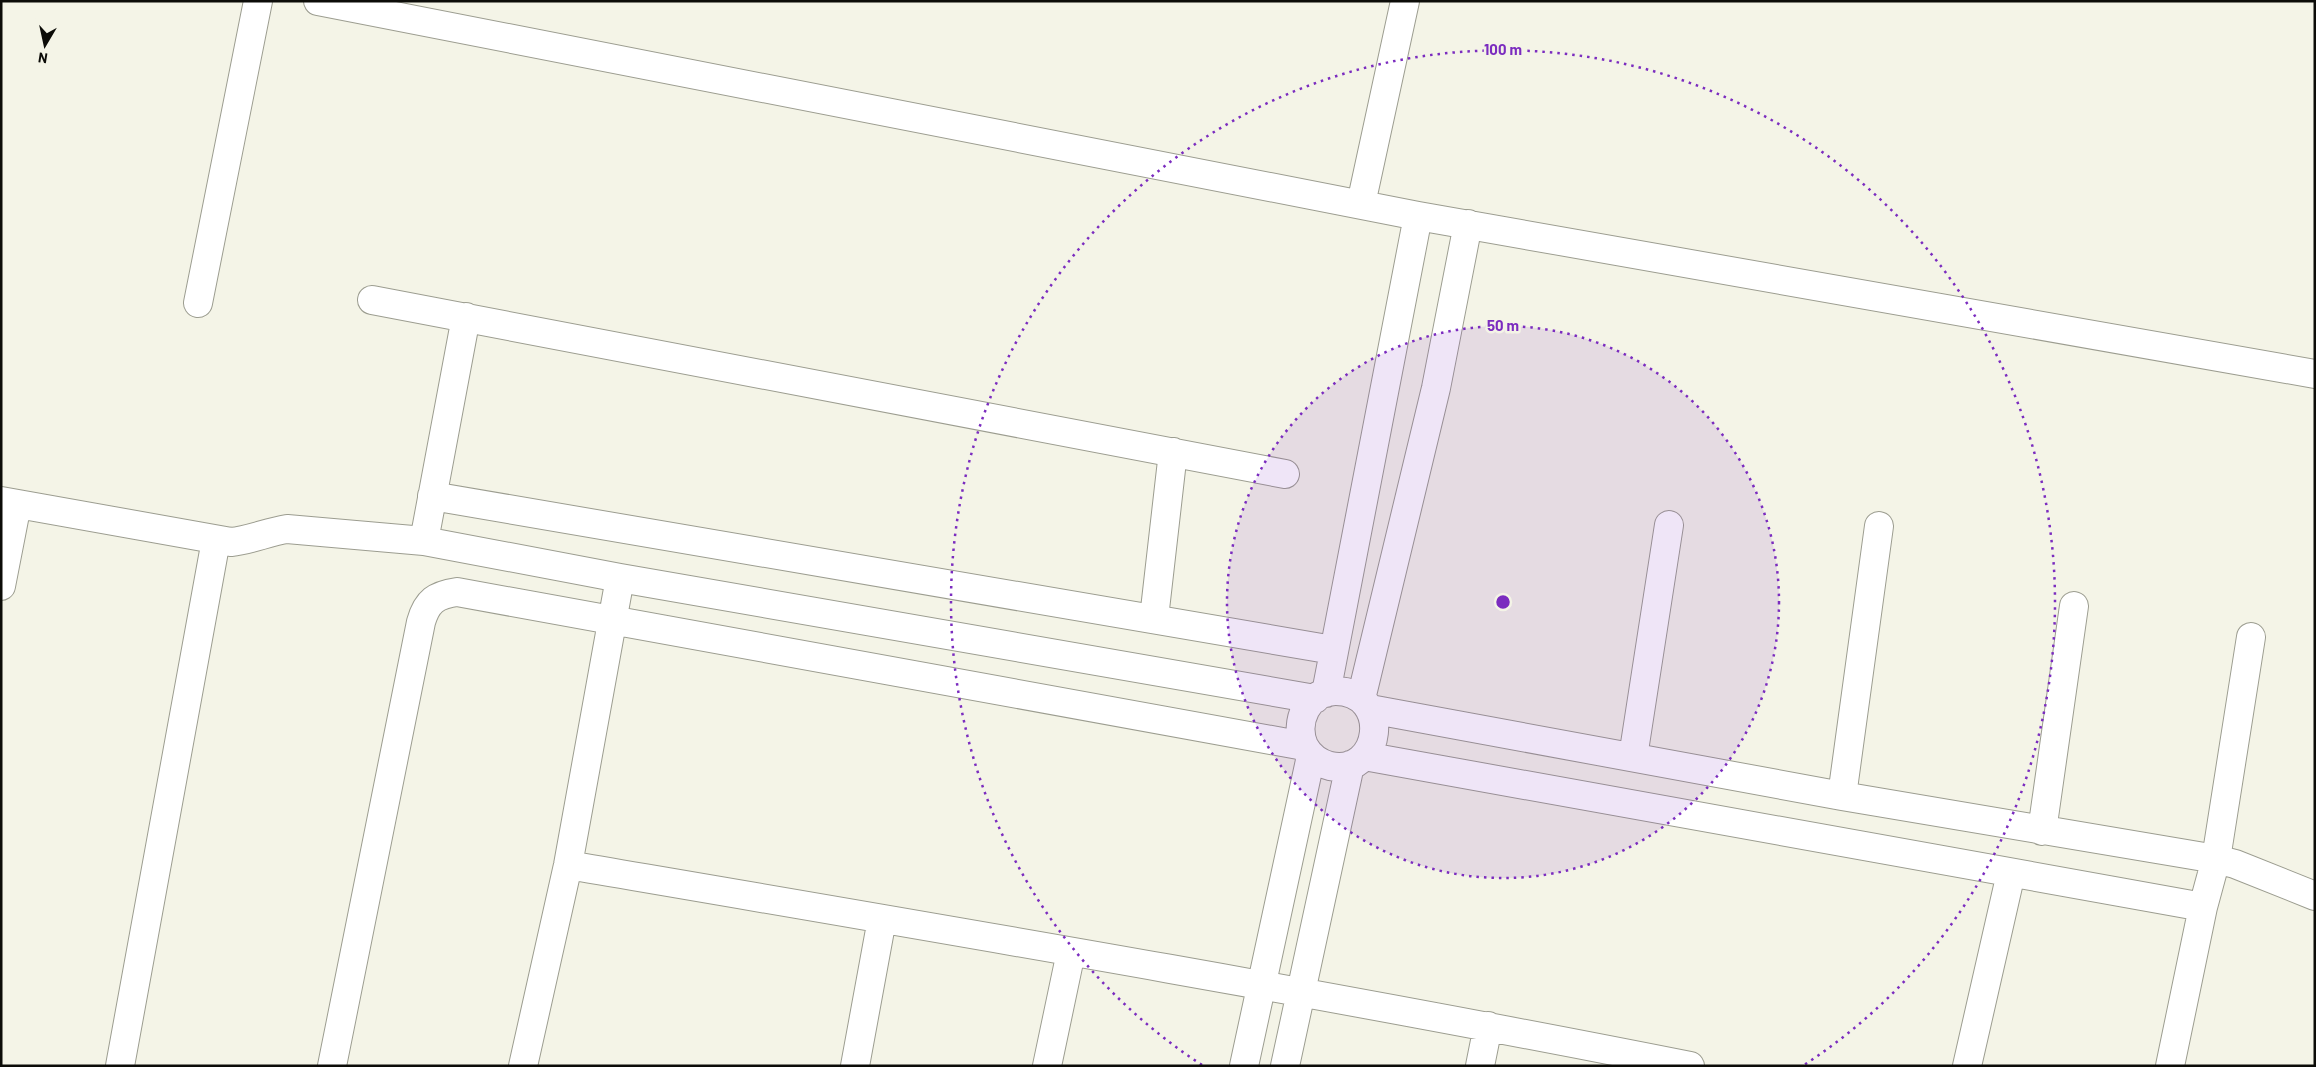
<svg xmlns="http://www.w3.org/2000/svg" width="2316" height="1067" font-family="Barlow,sans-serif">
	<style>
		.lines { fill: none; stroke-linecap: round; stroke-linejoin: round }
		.street-casing { stroke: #9c9d90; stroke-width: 30 }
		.street { stroke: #fff; stroke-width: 28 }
		.ring { fill: none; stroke: #7b2cbf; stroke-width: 2.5; stroke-dasharray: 2.5 5 }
		.centre { fill: #7b2cbf; stroke: #f4f4e7; stroke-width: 2.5 }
		.ring-label { font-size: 15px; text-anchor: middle; font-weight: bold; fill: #7b2cbf; stroke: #f4f4e7; stroke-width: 5; stroke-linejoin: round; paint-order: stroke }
	</style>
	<rect width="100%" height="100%" fill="#f4f4e7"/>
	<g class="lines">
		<!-- street casing -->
		<g class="street-casing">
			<path id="street" d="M 318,1 L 1418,216 L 2315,374
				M 1361,204 L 1405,1
				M 372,300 L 1285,474
				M 198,303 L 258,1
				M 432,496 L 1333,650
				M 1,501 L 231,542 C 250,540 268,532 287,529 L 424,541 L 620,578 L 1315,699
				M 424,541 L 466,317
				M 1,586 L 17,504
				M 1154,618 L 1173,452
				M 1326,693 L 1418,216
				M 1361,699 L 1436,388 L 1468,224
				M 1370,709 L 1842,796 L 2216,859 L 2235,864 L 2315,896
				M 1364,756 L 2203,907
				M 1633,757 L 1669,525
				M 1842,796 L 1879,526
				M 2042,831 L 2074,606
				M 568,865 C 943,929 1317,992 1690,1066
				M 120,1066 L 216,540
				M 332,1066 L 421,622 C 427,601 436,595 457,592 L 1304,746 C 1310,757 1318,763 1330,766 C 1382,777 1393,692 1336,691 C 1307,691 1294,722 1304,746
				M 523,1066 L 568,865 L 620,578
				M 855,1066 L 882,919
				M 1047,1066 L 1071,952
				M 1244,1066 L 1311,756
				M 1285,1066 L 1350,765
				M 1480,1066 L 1488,1026
				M 1967,1066 L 2011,873
				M 2170,1066 L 2203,907 L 2216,859 L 2251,637"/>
		</g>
		<!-- street -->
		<use href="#street" class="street"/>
	</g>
	<!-- distance rings -->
	<circle cx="1503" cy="602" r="276" fill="#7b2cbf" fill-opacity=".12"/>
	<g class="ring">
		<circle cx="1503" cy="602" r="276"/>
		<path d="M1202 1065A552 552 0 1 1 1804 1065"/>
	</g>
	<circle cx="1503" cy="602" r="8" class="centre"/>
	<g class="ring-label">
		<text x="1503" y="55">100 m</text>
		<text x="1503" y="331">50 m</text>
	</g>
	<!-- border -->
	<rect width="2316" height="1067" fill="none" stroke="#0c0c08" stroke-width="5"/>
	<!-- north arrow -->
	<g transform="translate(45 45) rotate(189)" stroke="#f4f4e7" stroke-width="4" paint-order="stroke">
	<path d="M0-4L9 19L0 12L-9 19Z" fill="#0c0c08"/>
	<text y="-8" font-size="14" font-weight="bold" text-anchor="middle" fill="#0c0c08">N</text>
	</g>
</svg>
